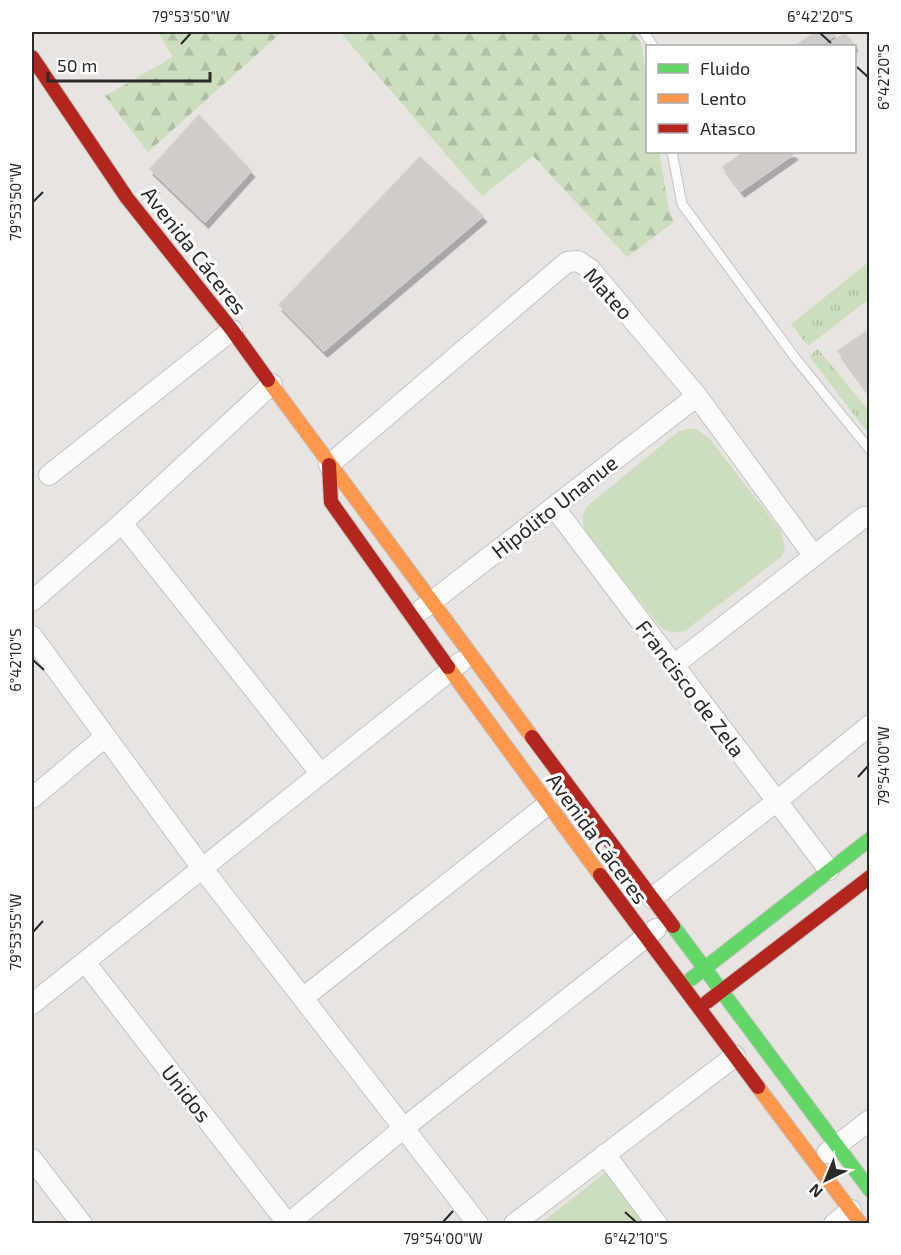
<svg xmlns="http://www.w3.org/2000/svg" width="901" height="1255" font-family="'Exo 2',sans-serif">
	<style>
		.grass { fill: url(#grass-tufts) }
		.forest { fill: url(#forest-firs) }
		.park { fill: #ccdebd }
		.building { fill: #cfccca; stroke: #d2d0cd; stroke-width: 1.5; filter: url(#shadow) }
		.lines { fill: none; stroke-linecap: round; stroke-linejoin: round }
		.lane-casing { stroke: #c4c2c3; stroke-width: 11 }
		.street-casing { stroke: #c4c2c3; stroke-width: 22 }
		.fast-casing { stroke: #c4c2c3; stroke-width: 16 }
		.slow-casing { stroke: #c4c2c3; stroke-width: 16 }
		.jam-casing { stroke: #c4c2c3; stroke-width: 16 }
		.lane { stroke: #fbfbfa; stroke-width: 9 }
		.street { stroke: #fbfbfa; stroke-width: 20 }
		.fast { stroke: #63d668; stroke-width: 14 }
		.slow { stroke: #ff974d; stroke-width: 14 }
		.jam { stroke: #b3261e; stroke-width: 14 }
		.ticks { fill: none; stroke: #2a2a2a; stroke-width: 2 }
		.labels { text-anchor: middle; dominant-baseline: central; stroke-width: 6; stroke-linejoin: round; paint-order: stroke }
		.street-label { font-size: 21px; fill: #2a2a2a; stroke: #fff }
		.neatline { fill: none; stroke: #2a2a2a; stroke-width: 2 }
		.ticks-label { font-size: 15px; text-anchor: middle; fill: #2a2a2a }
	</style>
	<defs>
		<pattern id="grass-tufts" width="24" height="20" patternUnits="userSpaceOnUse" patternTransform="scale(1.5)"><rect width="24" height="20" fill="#ccdebd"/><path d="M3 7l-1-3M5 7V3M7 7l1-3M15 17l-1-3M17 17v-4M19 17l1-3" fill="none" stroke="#afbfa3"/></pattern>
		<pattern id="forest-firs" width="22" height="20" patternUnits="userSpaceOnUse" patternTransform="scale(1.5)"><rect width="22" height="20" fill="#ccdebd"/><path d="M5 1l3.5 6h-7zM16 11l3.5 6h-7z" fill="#afbfa3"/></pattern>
		<filter id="shadow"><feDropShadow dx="3.5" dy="6" stdDeviation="0" flood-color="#0004"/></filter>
	</defs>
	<rect width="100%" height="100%" fill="#e7e4e1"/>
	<!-- grass -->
	<path class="grass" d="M 869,262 L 869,299 L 808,346 L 791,324 Z
		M 818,349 L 869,411 L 869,434 L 809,356 Z"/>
	<!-- forest -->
	<path class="forest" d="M 158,32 L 282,32 L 148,152 L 105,96 L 173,57 Z
		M 340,32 L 632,32 L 641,42 L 647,81 L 648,152 L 659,152 L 669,210 L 674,222 L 627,257 L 533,156 L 482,196 Z"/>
	<!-- park -->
	<path class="park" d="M 687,429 L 696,429 L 709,438 L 781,531 L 785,548 L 782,556 L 686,630 C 675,634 668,633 659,625 L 588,536 C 581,522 580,514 591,503 L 678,432 Z
		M 610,1169 L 651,1224 L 540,1224 Z"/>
	<!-- building -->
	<path class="building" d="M 815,32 L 832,32 L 835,35 L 820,46 L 795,46 Z
		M 845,33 L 854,45 L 851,46 L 826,46 Z
		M 199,115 L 251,171 L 205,222 L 150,169 Z
		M 744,152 L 792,152 L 794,154 L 741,191 L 723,167 Z
		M 420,157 L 483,216 L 324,351 L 279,305 Z
		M 870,329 L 870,395 L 838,351 Z"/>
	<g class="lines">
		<!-- lane casing -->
		<g class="lane-casing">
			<path id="lane" d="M 644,32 L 653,46
				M 672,152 L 682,204 L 796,359 L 870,450"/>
		</g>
		<!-- street casing -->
		<g class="street-casing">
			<path id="street" d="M 329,465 L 567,262 L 578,261 L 590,269 L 697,396 L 814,556
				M 49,475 L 232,330
				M 554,507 L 829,870
				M 122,523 L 321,774
				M 32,601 L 122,523 L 272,384
				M 421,610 L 697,396
				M 32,636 L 202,868 L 478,1224
				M 674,665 L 864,517
				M 32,798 L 105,737
				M 652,898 L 777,801 L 870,725
				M 85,962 L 288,1224
				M 303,998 L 547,805
				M 32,1004 L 461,662
				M 827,1153 L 870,1120
				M 605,1154 L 657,1224
				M 32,1159 L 82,1224
				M 288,1224 L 405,1127 L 656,929
				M 514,1224 L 735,1056
				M 834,1224 L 851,1210"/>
		</g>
		<!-- fast casing -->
		<g class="fast-casing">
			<path id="fast" d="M 673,926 L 870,1190
				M 691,979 L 870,839"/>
		</g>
		<!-- slow casing -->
		<g class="slow-casing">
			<path id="slow" d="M 268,380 L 532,737
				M 448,667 L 600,875
				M 758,1087 L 861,1224"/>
		</g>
		<!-- jam casing -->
		<g class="jam-casing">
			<path id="jam" d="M 32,57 L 127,198 L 232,330 L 268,380
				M 329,465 L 331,502 L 448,667
				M 532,737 L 673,926
				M 600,875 L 758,1087
				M 707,1002 L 870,877"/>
		</g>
		<!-- lane -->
		<use href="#lane" class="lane"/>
		<!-- street -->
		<use href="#street" class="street"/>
		<!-- fast -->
		<use href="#fast" class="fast"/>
		<!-- slow -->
		<use href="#slow" class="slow"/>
		<!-- jam -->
		<use href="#jam" class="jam"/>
	</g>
	<!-- ticks -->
	<path class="ticks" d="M 820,33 L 831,43M 181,44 L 191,33M 857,67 L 868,77M 33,202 L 43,192M 33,660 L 44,670M 858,777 L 868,766M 33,932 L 43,921M 625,1212 L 636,1222M 443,1222 L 453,1211"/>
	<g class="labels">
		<!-- street labels -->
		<g class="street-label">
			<text transform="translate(195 250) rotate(52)">Avenida Cáceres</text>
			<text transform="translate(609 293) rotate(48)">Mateo</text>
			<text transform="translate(554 506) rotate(-38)">Hipólito Unanue</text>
			<text transform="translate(691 688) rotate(53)">Francisco de Zela</text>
			<text transform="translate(598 838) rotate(54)">Avenida Cáceres</text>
			<text transform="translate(187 1093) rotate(52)">Unidos</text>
		</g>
	</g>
	<!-- border -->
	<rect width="901" height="1255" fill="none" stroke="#ffffff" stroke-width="66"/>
	<!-- legend -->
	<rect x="646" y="45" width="210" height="108" fill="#ffffff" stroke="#aaaaaa" stroke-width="1.5"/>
	<rect x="658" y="64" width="30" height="9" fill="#63d668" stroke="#aaaaaa" stroke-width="1.5"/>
	<text x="700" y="75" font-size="18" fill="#2a2a2a">Fluido</text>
	<rect x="658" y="94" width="30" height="9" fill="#ff974d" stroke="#aaaaaa" stroke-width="1.5"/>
	<text x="700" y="105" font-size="18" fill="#2a2a2a">Lento</text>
	<rect x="658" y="124" width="30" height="9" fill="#b3261e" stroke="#aaaaaa" stroke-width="1.5"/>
	<text x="700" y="135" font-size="18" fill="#2a2a2a">Atasco</text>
	<!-- north arrow -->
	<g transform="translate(826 1180) rotate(223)" stroke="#ffffff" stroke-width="4.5" paint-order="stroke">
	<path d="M0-4.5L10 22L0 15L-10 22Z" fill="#2a2a2a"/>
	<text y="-9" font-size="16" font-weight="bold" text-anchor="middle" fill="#2a2a2a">N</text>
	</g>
	<!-- scale -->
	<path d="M48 72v9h162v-9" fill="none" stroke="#2a2a2a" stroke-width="3"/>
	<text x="57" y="72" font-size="18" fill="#2a2a2a" stroke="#ffffff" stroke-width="4.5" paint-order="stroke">50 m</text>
	<rect x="33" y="33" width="835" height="1189" class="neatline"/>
	<g class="ticks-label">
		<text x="191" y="22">79°53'50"W</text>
		<text x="820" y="22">6°42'20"S</text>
		<text transform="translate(884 77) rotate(-90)" y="5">6°42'20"S</text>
		<text transform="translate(16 202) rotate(-90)" y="5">79°53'50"W</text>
		<text transform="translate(16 660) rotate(-90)" y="5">6°42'10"S</text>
		<text transform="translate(884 766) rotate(-90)" y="5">79°54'00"W</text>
		<text transform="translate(16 932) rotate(-90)" y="5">79°53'55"W</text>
		<text x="443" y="1244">79°54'00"W</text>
		<text x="636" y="1244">6°42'10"S</text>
	</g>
</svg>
